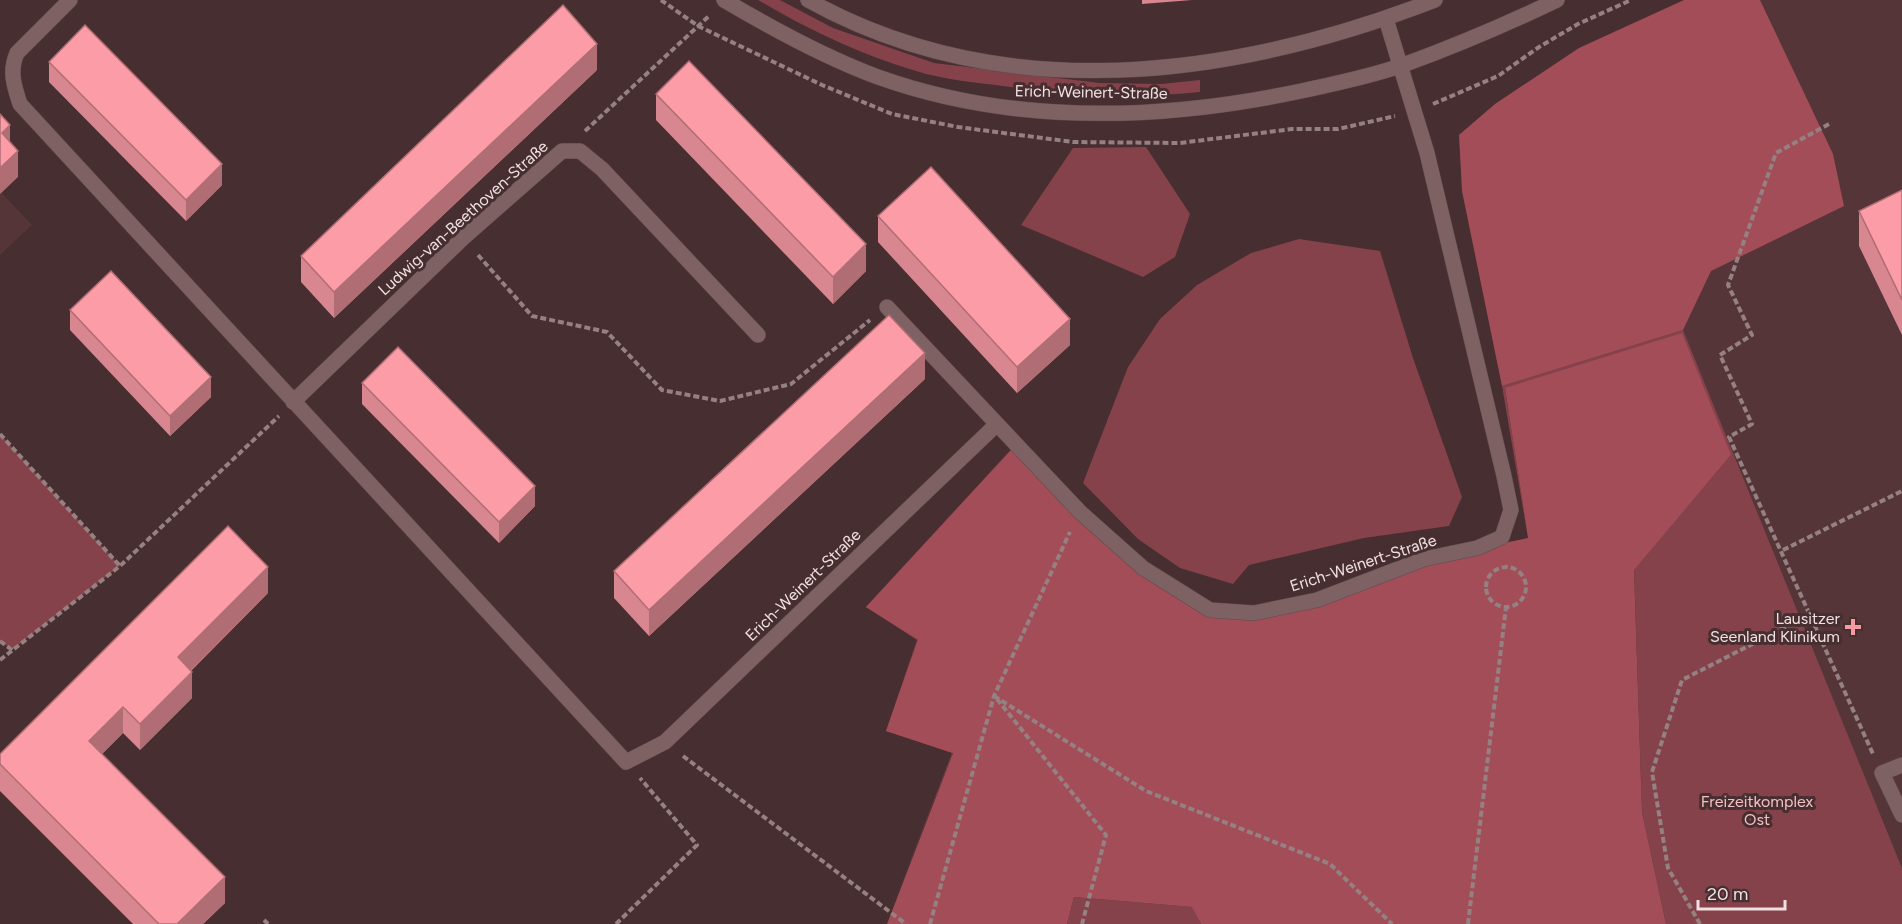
<svg xmlns="http://www.w3.org/2000/svg" width="1902" height="924" font-family="Figtree,sans-serif">
	<style>
		.built { fill: #553538 }
		.green { fill: #85424a }
		.forest { fill: #a34d58 }
		.lines { fill: none; stroke-linecap: round; stroke-linejoin: round }
		.minor-casing { stroke: #604b4c; stroke-width: 16 }
		.path { stroke: #958082; stroke-width: 4; stroke-dasharray: 6 3; stroke-linecap: butt }
		.minor { stroke: #7d6163; stroke-width: 15 }
		.wall { fill: #d8868f }
		.shaded-wall { fill: #b06d74 }
		.building { fill: #fb9ca6; stroke: #b06d74; stroke-width: 1.5 }
		.poi-dot { fill: #f49aa3; stroke: #472e30; stroke-width: 2 }
		.labels { text-anchor: middle; dominant-baseline: central; stroke-width: 6; stroke-linejoin: round; paint-order: stroke }
		.street-label { font-size: 16px; fill: #f1e0e1; stroke: #472e30 }
		.poi-label { font-size: 16px; fill: #f1e0e1; stroke: #472e30; text-anchor: end }
		.park-label { font-size: 16px; fill: #f2c0c4; stroke: #472e30 }
	</style>
	<rect width="100%" height="100%" fill="#472e30"/>
	<!-- built -->
	<path class="built" d="M 1684,0 L 1902,0 L 1902,868 L 1683,331 L 1502,386 L 1462,191 L 1459,135 L 1495,104 L 1579,48 Z
		M 0,140 L 18,177 L 2,193 L 32,225 L 0,255 Z"/>
	<!-- green -->
	<path class="green" d="M 758,0 L 780,0 L 833,28 L 934,63 L 1100,83 L 1161,84 L 1200,80 L 1200,92 C 1134,99 1068,94 1003,86 C 978,83 951,80 926,74 C 868,58 810,31 758,0 Z
		M 1146,147 L 1190,214 L 1175,257 L 1143,277 L 1021,225 L 1073,148 Z
		M 1299,239 L 1380,251 L 1413,358 L 1462,497 L 1449,526 L 1364,538 L 1249,565 L 1233,584 L 1180,568 L 1138,539 L 1083,483 L 1128,367 L 1160,319 L 1197,285 L 1251,253 Z
		M 1683,330 L 1902,868 L 1902,924 L 1666,924 L 1642,812 L 1634,569 L 1731,455 L 1505,388 L 1528,538 L 1254,613 L 867,607 L 918,640 L 953,752 L 886,924 L 952,753 L 886,731 L 917,640 L 866,607 L 1016,444 L 1079,512 L 1210,611 L 1254,613 L 1528,538 L 1502,386 Z
		M 0,434 L 120,566 L 12,650 L 0,641 Z
		M 1074,897 L 1193,907 L 1201,924 L 1067,924 Z"/>
	<!-- forest -->
	<path class="forest" d="M 1684,0 L 1760,0 L 1833,154 L 1844,206 L 1711,271 L 1683,330 L 1502,386 L 1462,191 L 1459,135 L 1495,104 L 1579,48 Z
		M 1682,333 L 1731,455 L 1634,570 L 1642,812 L 1666,924 L 1201,924 L 1192,907 L 1074,897 L 1067,924 L 887,924 L 953,753 L 886,731 L 918,640 L 866,607 L 1016,445 L 1079,512 L 1210,611 L 1254,613 L 1424,559 L 1528,538 L 1505,388 Z"/>
	<g class="lines">
		<!-- minor casing -->
		<g class="minor-casing">
			<path id="minor" d="M 70,0 L 17,53 C 9,71 14,86 20,104 L 626,762 L 665,742 L 997,424 L 1080,512 L 1143,568 L 1210,610 L 1254,613 L 1317,600 L 1424,559 L 1477,548 L 1502,537 L 1511,510 L 1504,476 L 1427,153 L 1386,19
				M 724,0 C 773,29 824,57 878,77 C 1015,126 1166,120 1306,90 C 1338,83 1372,76 1403,65 C 1455,46 1507,24 1557,0
				M 808,0 C 1004,109 1233,78 1435,0
				M 887,307 L 997,424
				M 293,402 L 463,238 L 562,151 L 580,151 L 602,169 L 758,335
				M 1902,765 L 1882,773 L 1902,815"/>
		</g>
		<!-- path -->
		<path class="path" d="M 661,0 L 698,26 L 822,85 L 892,114 L 958,127 L 1073,142 L 1180,143 L 1292,129 L 1338,129 L 1395,116
			M 1433,104 L 1498,76 L 1539,47 L 1578,24 L 1631,0
			M 1829,124 L 1776,153 L 1728,285 L 1752,335 L 1720,355 L 1752,424 L 1729,437 L 1873,754
			M 585,131 L 709,16
			M 478,255 L 532,316 L 607,332 L 662,390 L 720,401 L 791,384 L 870,320
			M 0,434 L 120,566
			M 1783,550 L 1902,491
			M1486 587a20 20 0 1 1 40 0a20 20 0 1 1-40 0Z
			M 0,641 L 12,650
			M 0,660 L 120,566 L 279,416
			M 994,696 L 1146,791 L 1330,864 L 1392,924
			M 997,699 L 1106,835 L 1082,924
			M 683,756 L 906,924
			M 264,920 L 268,924
			M 616,924 L 697,845 L 640,778
			M 930,924 L 994,696 L 1070,532
			M 1468,924 L 1506,607
			M 1700,924 L 1668,868 L 1652,772 L 1682,680 L 1809,615"/>
		<!-- minor -->
		<use href="#minor" class="minor"/>
	</g>
	<!-- wall -->
	<path class="wall" d="M 1142,0 L 1192,0 L 1142,4 Z
		M 49,62 L 222,185 L 186,221 L 49,82 Z
		M 597,70 L 334,318 L 301,282 L 301,256 Z
		M 656,94 L 866,271 L 833,304 L 656,120 Z
		M 1902,190 L 1902,335 L 1859,246 L 1859,211 Z
		M 878,216 L 1070,345 L 1017,393 L 878,242 Z
		M 70,310 L 211,397 L 170,436 L 70,330 Z
		M 925,379 L 649,636 L 614,598 L 614,571 Z
		M 362,383 L 535,506 L 499,543 L 362,404 Z
		M 268,593 L 191,671 L 192,698 L 140,750 L 123,733 L 102,754 L 225,903 L 203,924 L 133,924 L 0,791 L 0,754 Z"/>
	<!-- shaded-wall -->
	<path class="shaded-wall" d="M 597,44 L 597,70 L 334,318 L 334,292 Z
		M 10,125 L 10,151 L 2,133 Z
		M 18,151 L 18,177 L 0,194 L 0,168 Z
		M 222,164 L 222,185 L 186,221 L 186,200 Z
		M 866,244 L 866,271 L 833,304 L 833,277 Z
		M 1070,319 L 1070,345 L 1017,393 L 1017,367 Z
		M 925,353 L 925,379 L 649,636 L 649,610 Z
		M 211,377 L 211,397 L 170,436 L 170,416 Z
		M 535,486 L 535,506 L 499,543 L 499,522 Z
		M 268,567 L 268,593 L 178,683 L 178,657 Z
		M 192,672 L 192,698 L 140,750 L 140,724 Z
		M 123,707 L 123,733 L 89,767 L 89,741 Z
		M 225,877 L 225,903 L 203,924 L 177,924 Z"/>
	<!-- building -->
	<path class="building" d="M 563,5 L 597,44 L 334,292 L 301,256 Z
		M 85,25 L 222,164 L 186,200 L 49,62 Z
		M 689,61 L 866,244 L 833,277 L 656,94 Z
		M 0,114 L 10,125 L 2,133 L 18,151 L 0,168 Z
		M 931,167 L 1070,319 L 1017,367 L 878,216 Z
		M 1902,190 L 1902,300 L 1859,211 Z
		M 111,271 L 211,377 L 170,416 L 70,310 Z
		M 889,315 L 925,353 L 649,610 L 614,571 Z
		M 398,347 L 535,486 L 499,522 L 362,383 Z
		M 228,526 L 268,567 L 178,657 L 192,672 L 140,724 L 123,707 L 89,741 L 225,877 L 177,924 L 159,924 L 0,764 L 0,754 Z"/>
	<!-- markers -->
	<path class="poi-dot" d="M1850 618h6v6h6v6h-6v6h-6v-6h-6v-6h6z"/>
	<g class="labels">
		<!-- street labels -->
		<g class="street-label">
			<text transform="translate(1091 92) rotate(1)">Erich-Weinert-Straße</text>
			<text transform="translate(463 218) rotate(-42)">Ludwig-van-Beethoven-Straße</text>
			<text transform="translate(1363 563) rotate(-18)">Erich-Weinert-Straße</text>
			<text transform="translate(803 585) rotate(-44)">Erich-Weinert-Straße</text>
		</g>
		<!-- poi labels -->
		<g class="poi-label">
			<text x="1840" y="618">Lausitzer<tspan x="1840" dy="18">Seenland Klinikum</tspan></text>
		</g>
		<!-- park labels -->
		<g class="park-label">
			<text x="1757" y="801">Freizeitkomplex<tspan x="1757" dy="18">Ost</tspan></text>
		</g>
	</g>
	<!-- scale -->
	<path d="M1698 900v9h87v-9" fill="none" stroke="#f1e0e1" stroke-width="3"/>
	<text x="1707" y="900" font-size="18" fill="#f1e0e1" stroke="#472e30" stroke-width="4.5" paint-order="stroke">20 m</text>
</svg>
